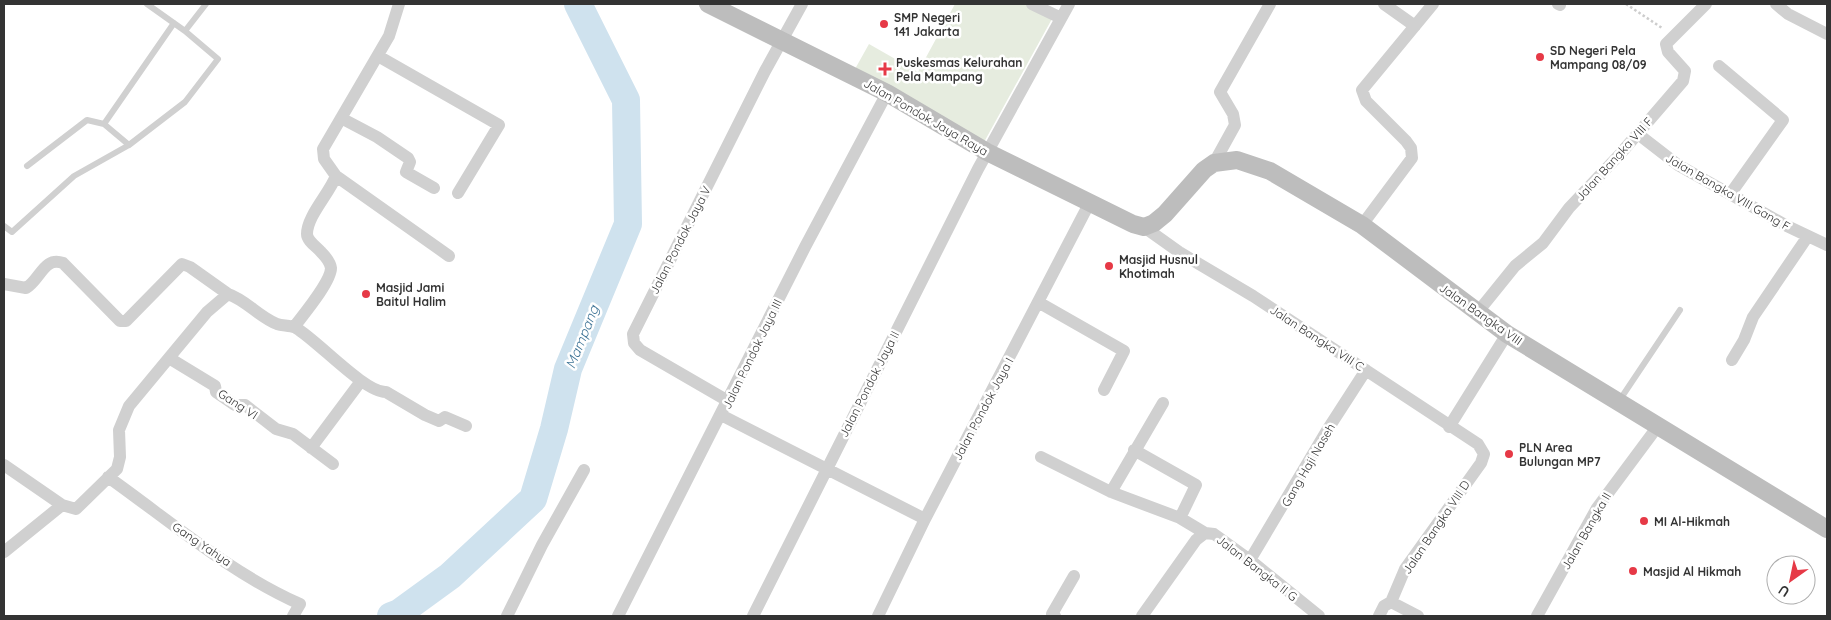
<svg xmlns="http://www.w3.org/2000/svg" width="1831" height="620" font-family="Quicksand,sans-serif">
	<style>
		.green { fill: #e6ecdf }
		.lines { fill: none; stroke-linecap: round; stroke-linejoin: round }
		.river { stroke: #cfe2ee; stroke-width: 28 }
		.path { stroke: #cdcdcd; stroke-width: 2.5; stroke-dasharray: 2.5 2.5; stroke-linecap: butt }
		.lane { stroke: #d0d0d0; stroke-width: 6 }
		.street { stroke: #d0d0d0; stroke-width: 12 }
		.secondary { stroke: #bdbdbd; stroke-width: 18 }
		.poi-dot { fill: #e63946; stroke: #fff; stroke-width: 2 }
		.labels { text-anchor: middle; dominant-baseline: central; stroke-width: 5; stroke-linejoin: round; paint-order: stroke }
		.poi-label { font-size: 12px; font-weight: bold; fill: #333; stroke: #fff; text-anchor: start }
		.street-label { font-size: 12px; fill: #333; stroke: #fff }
		.water-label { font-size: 14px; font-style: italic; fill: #3f7597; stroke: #fff }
	</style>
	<rect width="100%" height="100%" fill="#fff"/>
	<!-- green -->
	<path class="green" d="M 955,4 L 1026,4 L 1053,17 L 983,144 L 855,69 L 869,44 L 918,72 Z"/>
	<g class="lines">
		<!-- river -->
		<path class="river" d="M 391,616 L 399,613 L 450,576 L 533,499 L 554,429 L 568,369 L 628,224 L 626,100 L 578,4"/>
		<!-- path -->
		<path class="path" d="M 1626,4 L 1662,28"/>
		<!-- lane -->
		<path class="lane" d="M 147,4 L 185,31
			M 104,124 L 174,23
			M 27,166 L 87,120 L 104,124 L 129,145
			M 4,226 L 12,232 L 74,176 L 129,145 L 185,102 L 218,59 L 185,31 L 206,4
			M 1619,401 L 1680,310"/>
		<!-- street -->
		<path class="street" d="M 1032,4 L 1061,18
			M 1384,4 L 1415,26
			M 1558,4 L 1560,5
			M 1776,4 L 1788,14 L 1827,34
			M 378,56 L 499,125 L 458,193
			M 1719,66 L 1783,120 L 1731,193
			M 341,118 L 377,137 L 408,158 L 410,162 L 406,172 L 434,188
			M 1638,134 L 1678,165 L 1787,226 L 1827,245
			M 1214,163 L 1235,125 L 1233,114 L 1220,92 L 1270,4
			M 336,176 L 449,256
			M 1362,225 L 1412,158 L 1411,148 L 1406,141 L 1366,101 L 1362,90 L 1433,4
			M 1144,227 L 1179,252 L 1253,296 L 1478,444 L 1484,454 L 1481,463 L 1405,569 L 1391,602
			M 4,284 L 26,288 C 40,280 44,256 63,263 L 120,321 L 126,321 L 182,264 L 190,267 L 228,294
			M 1038,302 L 1124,351 L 1104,390
			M 1477,313 L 1515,266 L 1543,243 L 1569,208 L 1621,153 L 1683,81 L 1685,71 L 1668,52 L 1666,44 L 1706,4
			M 294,327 C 303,315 331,282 331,268 C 330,261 325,256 321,252 C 317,247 307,241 307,234 C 307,216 329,194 336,176 L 324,159 L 323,149 L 389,36 L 399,4
			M 169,358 L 215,386 L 216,392 L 235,405 L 245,405 L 276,429 L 293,434 L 333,464
			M 1732,360 L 1744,340 L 1753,317 L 1808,236
			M 728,401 L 640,350 L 634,343 L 633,334 L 765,71 L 802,4
			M 721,415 L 925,519
			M 1449,427 L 1507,334
			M 311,448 L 361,381
			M 1134,450 L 1196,485 L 1180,518
			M 1041,457 L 1111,492 L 1180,518 L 1205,533 L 1214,534 L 1250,560 L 1319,616
			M 4,465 L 62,505 L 76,509 L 117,469 L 120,457 L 119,430 L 129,406 L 207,312 L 228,294 C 246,300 259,317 277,324 C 283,326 290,325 296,328 C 318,341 365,393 386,392 L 425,415 L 439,421 L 445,417 L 466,426
			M 108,477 C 170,521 230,573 300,604 L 293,616
			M 1111,492 L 1163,403
			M 4,552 L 62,505
			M 1250,560 L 1326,432 L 1366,370
			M 507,616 L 542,545 L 584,470
			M 618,616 L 805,247 L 887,93
			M 753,616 L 978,169 L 1069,4
			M 878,616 L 925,519 L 1090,202
			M 1055,616 L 1052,614 L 1074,576
			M 1142,616 L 1196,540 L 1205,533
			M 1379,616 L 1384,606 L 1391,602 L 1418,616
			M 1537,616 L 1597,508 L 1658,426"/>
		<!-- secondary -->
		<path class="secondary" d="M 708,4 L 887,93 L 987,152 L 1133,224 L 1144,227 L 1154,223 L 1165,214 L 1204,170 L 1214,163 L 1237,160 L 1270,171 L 1362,225 L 1507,334 L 1827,529"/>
	</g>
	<!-- markers -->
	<g class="poi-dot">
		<circle cx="884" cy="24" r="5"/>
		<circle cx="1540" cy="57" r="5"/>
		<path d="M882.5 61.5h5v5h5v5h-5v5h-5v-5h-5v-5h5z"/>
		<circle cx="1109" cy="266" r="5"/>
		<circle cx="366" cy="294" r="5"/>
		<circle cx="1509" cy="454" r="5"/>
		<circle cx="1644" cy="521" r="5"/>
		<circle cx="1633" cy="571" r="5"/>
	</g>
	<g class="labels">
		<!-- poi labels -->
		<g class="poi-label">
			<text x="894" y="17">SMP Negeri<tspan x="894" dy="14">141 Jakarta</tspan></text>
			<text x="1550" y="50">SD Negeri Pela<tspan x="1550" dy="14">Mampang 08/09</tspan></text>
			<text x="896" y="62">Puskesmas Kelurahan<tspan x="896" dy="14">Pela Mampang</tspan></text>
			<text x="1119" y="259">Masjid Husnul<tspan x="1119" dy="14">Khotimah</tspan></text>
			<text x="376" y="287">Masjid Jami<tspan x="376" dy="14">Baitul Halim</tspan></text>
			<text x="1519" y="447">PLN Area<tspan x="1519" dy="14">Bulungan MP7</tspan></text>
			<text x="1654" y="521">MI Al-Hikmah</text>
			<text x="1643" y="571">Masjid Al Hikmah</text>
		</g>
		<!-- street labels -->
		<g class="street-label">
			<text transform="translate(926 117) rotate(30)">Jalan Pondok Jaya Raya</text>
			<text transform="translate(1614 159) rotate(-48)">Jalan Bangka VIII F</text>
			<text transform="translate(1728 192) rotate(30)">Jalan Bangka VIII Gang F</text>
			<text transform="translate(680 240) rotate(-63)">Jalan Pondok Jaya V</text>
			<text transform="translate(1481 314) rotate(35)">Jalan Bangka VIII</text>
			<text transform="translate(1317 338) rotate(33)">Jalan Bangka VIII C</text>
			<text transform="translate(752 354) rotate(-64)">Jalan Pondok Jaya III</text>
			<text transform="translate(869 384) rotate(-63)">Jalan Pondok Jaya II</text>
			<text transform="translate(238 404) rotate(33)">Gang VI</text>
			<text transform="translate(983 409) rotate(-62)">Jalan Pondok Jaya I</text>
			<text transform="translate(1308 465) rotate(-60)">Gang Haji Naseh</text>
			<text transform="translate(1436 527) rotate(-56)">Jalan Bangka VIII D</text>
			<text transform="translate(1586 531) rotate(-60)">Jalan Bangka II</text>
			<text transform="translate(202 544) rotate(34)">Gang Yahya</text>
			<text transform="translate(1257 568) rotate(38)">Jalan Bangka II G</text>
		</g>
		<!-- water labels -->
		<g class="water-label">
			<text transform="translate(582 337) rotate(-68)">Mampang</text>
		</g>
	</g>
	<!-- border -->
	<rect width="1831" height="620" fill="none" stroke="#333333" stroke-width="10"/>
	<!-- north arrow -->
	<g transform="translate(1791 580) rotate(213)"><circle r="24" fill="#ffffff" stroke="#adadad"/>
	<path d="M0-4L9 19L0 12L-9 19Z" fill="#e63946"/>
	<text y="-8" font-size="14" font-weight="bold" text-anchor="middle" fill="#333333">U</text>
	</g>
</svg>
